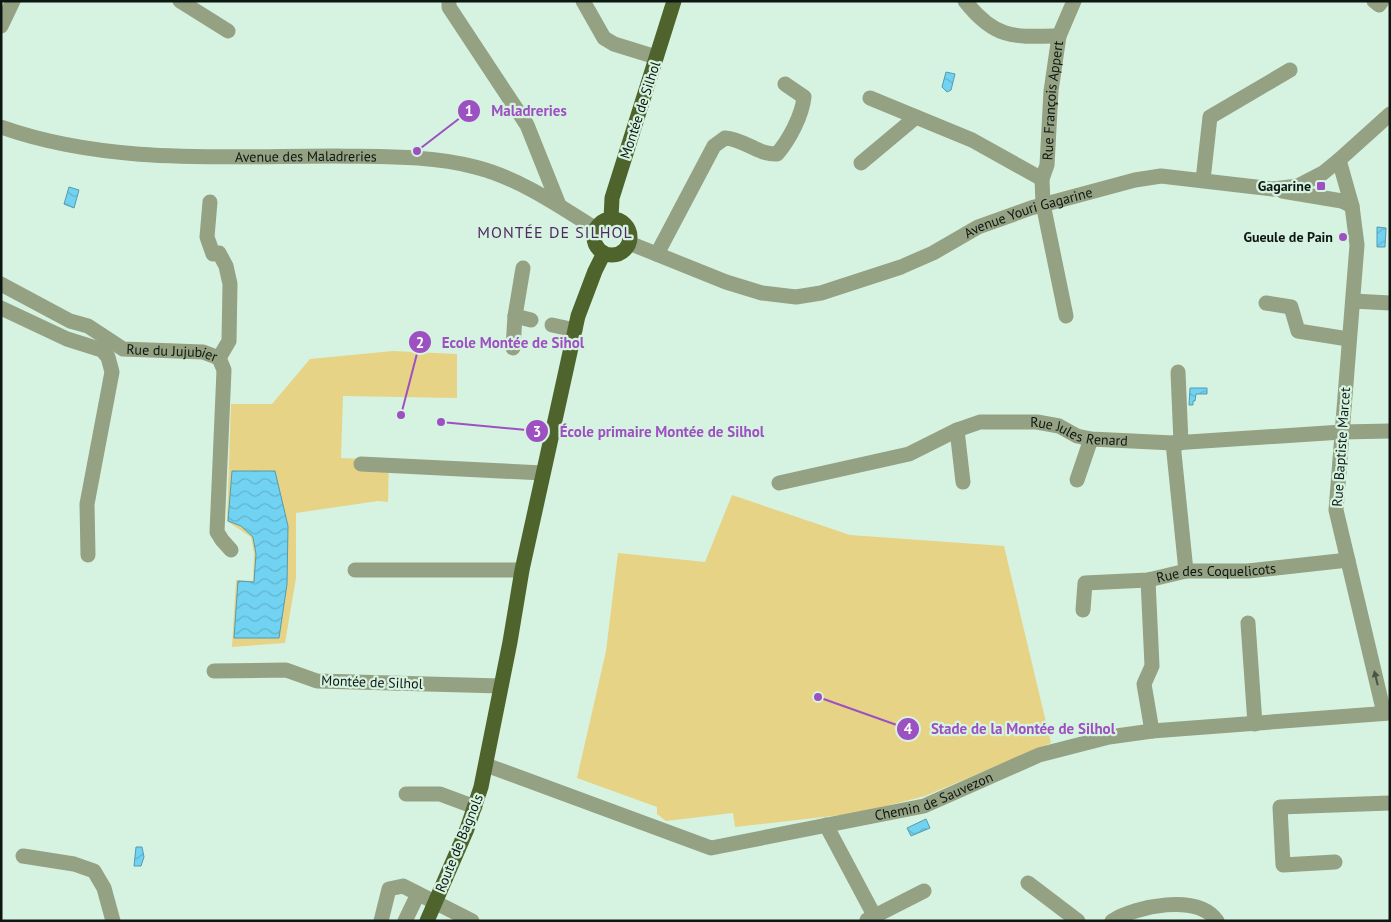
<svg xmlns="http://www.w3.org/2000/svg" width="1391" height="922" font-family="'PT Sans',sans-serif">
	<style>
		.grass { fill: #e6d386 }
		.water { fill: url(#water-waves); stroke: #539bae }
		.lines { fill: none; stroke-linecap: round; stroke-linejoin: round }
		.minor { stroke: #94a183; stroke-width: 15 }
		.major { stroke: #4e642c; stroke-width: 15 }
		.oneway { fill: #4a5544 }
		.poi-dot { fill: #9d50c2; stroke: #d6f3e1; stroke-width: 2 }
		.labels { text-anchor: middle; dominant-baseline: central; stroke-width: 4.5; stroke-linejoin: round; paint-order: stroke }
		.street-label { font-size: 14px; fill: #0d1711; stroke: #d6f3e1 }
		.poi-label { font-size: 14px; font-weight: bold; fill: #0d1711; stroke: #d6f3e1; text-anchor: end }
		.quarter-label { font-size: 16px; letter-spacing: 1px; fill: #4f2a61; stroke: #d6f3e1 }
		.leader { fill: none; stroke: #9d50c2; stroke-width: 2 }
		.callout-dot { fill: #9d50c2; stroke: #d6f3e1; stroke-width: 2 }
		.mark-label { font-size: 15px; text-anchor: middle; font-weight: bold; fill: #fff }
		.callout-label { font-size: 15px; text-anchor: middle; font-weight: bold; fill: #9d50c2; stroke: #d6f3e1; stroke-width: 4.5; stroke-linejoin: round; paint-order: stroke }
	</style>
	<defs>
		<pattern id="water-waves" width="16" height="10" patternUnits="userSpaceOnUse" patternTransform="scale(1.25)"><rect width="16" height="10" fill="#71d3f1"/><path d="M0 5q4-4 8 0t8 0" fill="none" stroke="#61b4ce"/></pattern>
	</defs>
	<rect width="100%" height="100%" fill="#d6f3e1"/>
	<!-- grass -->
	<path class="grass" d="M 393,351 L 457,354 L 457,398 L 343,396 L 341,458 L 389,460 L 388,502 L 378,501 L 296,513 L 296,578 L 285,643 L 232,647 L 236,580 L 253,581 L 254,553 L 251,537 L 227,521 L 231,404 L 272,404 L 310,359 Z
		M 732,495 L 850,535 L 1004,546 L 1051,743 L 925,796 L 859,813 L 735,827 L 733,813 L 666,821 L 657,814 L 657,807 L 577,778 L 606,651 L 618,553 L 705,562 Z"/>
	<!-- water -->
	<path class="water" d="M 946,72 L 955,74 L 951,90 L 947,92 L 942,87 Z
		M 69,187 L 79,190 L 74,208 L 64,204 Z
		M 1377,227 L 1386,228 L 1385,247 L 1377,247 Z
		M 1190,388 L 1207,388 L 1207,394 L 1196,394 L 1195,401 L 1193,401 L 1193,405 L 1189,405 Z
		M 232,471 L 275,471 L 288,526 L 287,584 L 279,638 L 234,638 L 238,581 L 254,582 L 256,554 L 253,537 L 241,526 L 228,521 Z
		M 926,819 L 930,828 L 911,836 L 907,828 Z
		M 136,847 L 142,847 L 144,857 L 141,866 L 134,866 Z"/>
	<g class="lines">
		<!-- minor -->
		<g class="minor">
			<path d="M 180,1 L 228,31"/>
			<path d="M 449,1 L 449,7 L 527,125 L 559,205"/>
			<path d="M 583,1 L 604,38 L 614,44 L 656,57"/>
			<path d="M 965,1 C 995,39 1013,37 1059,36"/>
			<path d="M 1374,1 L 1379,5 L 1382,1"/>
			<path d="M 1,26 L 13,1"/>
			<path d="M 870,98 L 972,140 L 1042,179"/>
			<path id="s1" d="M 1,127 C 108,165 224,156 336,156 C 382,157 430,155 475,167 C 519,178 558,205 596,229"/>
			<path d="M 1339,160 L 1352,206 L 1357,245 L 1336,510 L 1384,713"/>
			<path d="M 861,163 L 916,117"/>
			<path d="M 1203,180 L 1210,117 L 1290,70"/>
			<path d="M 1282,191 L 1342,201 L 1352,206"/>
			<path d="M 210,202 L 207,237 L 213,254 L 219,253 L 226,266 L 230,284 L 229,341 L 219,358"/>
			<path id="s2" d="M 629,243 L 726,282 L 762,293 L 796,297 L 821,293 L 901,267 L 933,253 L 978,227 L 1031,208 L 1135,180 L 1161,176 L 1273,189 L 1298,186 L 1323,173 L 1339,160 L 1390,114"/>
			<path d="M 657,254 L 714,146 L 725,138 C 744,139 758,155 777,154 C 789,140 802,116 804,97 L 785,84"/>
			<path id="s3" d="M 1,284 L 70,321 L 88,326 L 123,349 L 203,352 L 219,358 L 224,370 L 217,532 L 222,540 L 231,550"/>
			<path d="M 1353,301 L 1390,303"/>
			<path d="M 1266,303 L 1291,307 L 1298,331 L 1348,339"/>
			<path d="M 1,308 L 67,339 L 102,350 L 108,357 L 112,372 L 87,504 L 88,555"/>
			<path d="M 515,316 L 531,320"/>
			<path id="s4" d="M 1066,316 L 1043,204 L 1042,179 L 1047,165 L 1051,91 L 1059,36 L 1074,1"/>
			<path d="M 552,325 L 575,330"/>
			<path d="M 513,348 L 515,316 L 523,268"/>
			<path d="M 1178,372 L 1181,443"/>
			<path d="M 957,430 L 963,482"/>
			<path d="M 1173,443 L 1186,571"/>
			<path d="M 361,464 L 543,473"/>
			<path d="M 1077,480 L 1091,439"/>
			<path id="s5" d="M 779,483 L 909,454 L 957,430 L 980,422 L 1037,422 L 1059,426 L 1077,436 L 1091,439 L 1173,443 L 1342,432 L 1390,431"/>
			<path d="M 355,570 L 522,570"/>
			<path d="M 1148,580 L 1152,666 L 1144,684 L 1152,731"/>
			<path id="s6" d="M 1083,610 L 1085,583 L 1148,580 L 1186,571 L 1248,571 L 1348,560"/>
			<path d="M 1248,623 L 1255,724"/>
			<path d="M 214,671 L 286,670 L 317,681 L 501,686"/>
			<path id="s7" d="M 486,765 L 711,848 L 924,806 L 1039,755 L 1109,737 L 1152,731 L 1390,713"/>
			<path d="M 406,794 L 440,794 L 475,807"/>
			<path d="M 826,825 L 875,917"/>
			<path d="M 23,856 L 74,864 L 94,871 L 104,888 L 113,921"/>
			<path d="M 1335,862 L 1283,865 L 1280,807 L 1390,803"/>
			<path d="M 1028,883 L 1078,921"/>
			<path d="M 867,920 L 924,891"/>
			<path d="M 381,921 L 389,889 L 403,886 L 472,921"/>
			<path d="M 405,921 L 418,894"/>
			<path d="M 1112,921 C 1136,906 1198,893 1217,921"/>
		</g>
		<!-- major -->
		<path class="major" d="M 611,219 L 612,198 L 674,1
			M594 237a18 18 0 1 1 36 0a18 18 0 1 1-36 0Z
			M 427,921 L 467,829 L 481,787 L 510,642 L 522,570 L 578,316 L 595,271 L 604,253"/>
	</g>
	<!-- one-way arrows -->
	<defs><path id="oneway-solid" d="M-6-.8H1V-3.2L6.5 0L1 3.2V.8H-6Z" transform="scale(1.25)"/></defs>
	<use class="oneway" href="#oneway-solid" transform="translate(1376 678) rotate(-104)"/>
	<!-- markers -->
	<g class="poi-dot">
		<rect x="1316" y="181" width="10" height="10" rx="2.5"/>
		<circle cx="1343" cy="237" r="5"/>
	</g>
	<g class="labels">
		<!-- street labels -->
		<g class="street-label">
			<text stroke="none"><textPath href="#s4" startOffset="219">Rue François Appert</textPath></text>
			<text transform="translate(640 110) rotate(-72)">Montée de Silhol</text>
			<text stroke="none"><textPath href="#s1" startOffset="308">Avenue des Maladreries</textPath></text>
			<text stroke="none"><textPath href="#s2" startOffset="425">Avenue Youri Gagarine</textPath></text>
			<text stroke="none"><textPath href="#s3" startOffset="188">Rue du Jujubier</textPath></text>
			<text stroke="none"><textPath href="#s5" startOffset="312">Rue Jules Renard</textPath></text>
			<text transform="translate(1341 447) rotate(-86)">Rue Baptiste Marcet</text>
			<text stroke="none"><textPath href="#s6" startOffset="159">Rue des Coquelicots</textPath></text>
			<text transform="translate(372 682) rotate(2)">Montée de Silhol</text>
			<text stroke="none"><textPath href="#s7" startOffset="469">Chemin de Sauvezon</textPath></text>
			<text transform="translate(459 843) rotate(-68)">Route de Bagnols</text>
		</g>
		<!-- poi labels -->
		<g class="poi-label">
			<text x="1311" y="186">Gagarine</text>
			<text x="1333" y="237">Gueule de Pain</text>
		</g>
		<!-- quarter labels -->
		<g class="quarter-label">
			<text x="555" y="232">MONTÉE DE SILHOL</text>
		</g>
	</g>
	<!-- callouts -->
	<path class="leader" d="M417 151L469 111M401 415L420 342M441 422L537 431M818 697L908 729"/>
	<g class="callout-dot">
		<circle cx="417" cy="151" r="5"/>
		<circle cx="401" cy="415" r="5"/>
		<circle cx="441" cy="422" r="5"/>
		<circle cx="818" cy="697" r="5"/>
		<circle cx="469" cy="111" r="12"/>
		<circle cx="420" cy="342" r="12"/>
		<circle cx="537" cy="431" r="12"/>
		<circle cx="908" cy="729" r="12"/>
	</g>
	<g class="mark-label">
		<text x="469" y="116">1</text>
		<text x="420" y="348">2</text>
		<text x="537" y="437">3</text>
		<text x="908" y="734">4</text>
	</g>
	<g class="callout-label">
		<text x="529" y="116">Maladreries</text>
		<text x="513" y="348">Ecole Montée de Sihol</text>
		<text x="662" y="437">École primaire Montée de Silhol</text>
		<text x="1023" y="734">Stade de la Montée de Silhol</text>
	</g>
	<!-- border -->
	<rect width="1391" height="922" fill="none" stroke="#0d1711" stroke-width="5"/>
</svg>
